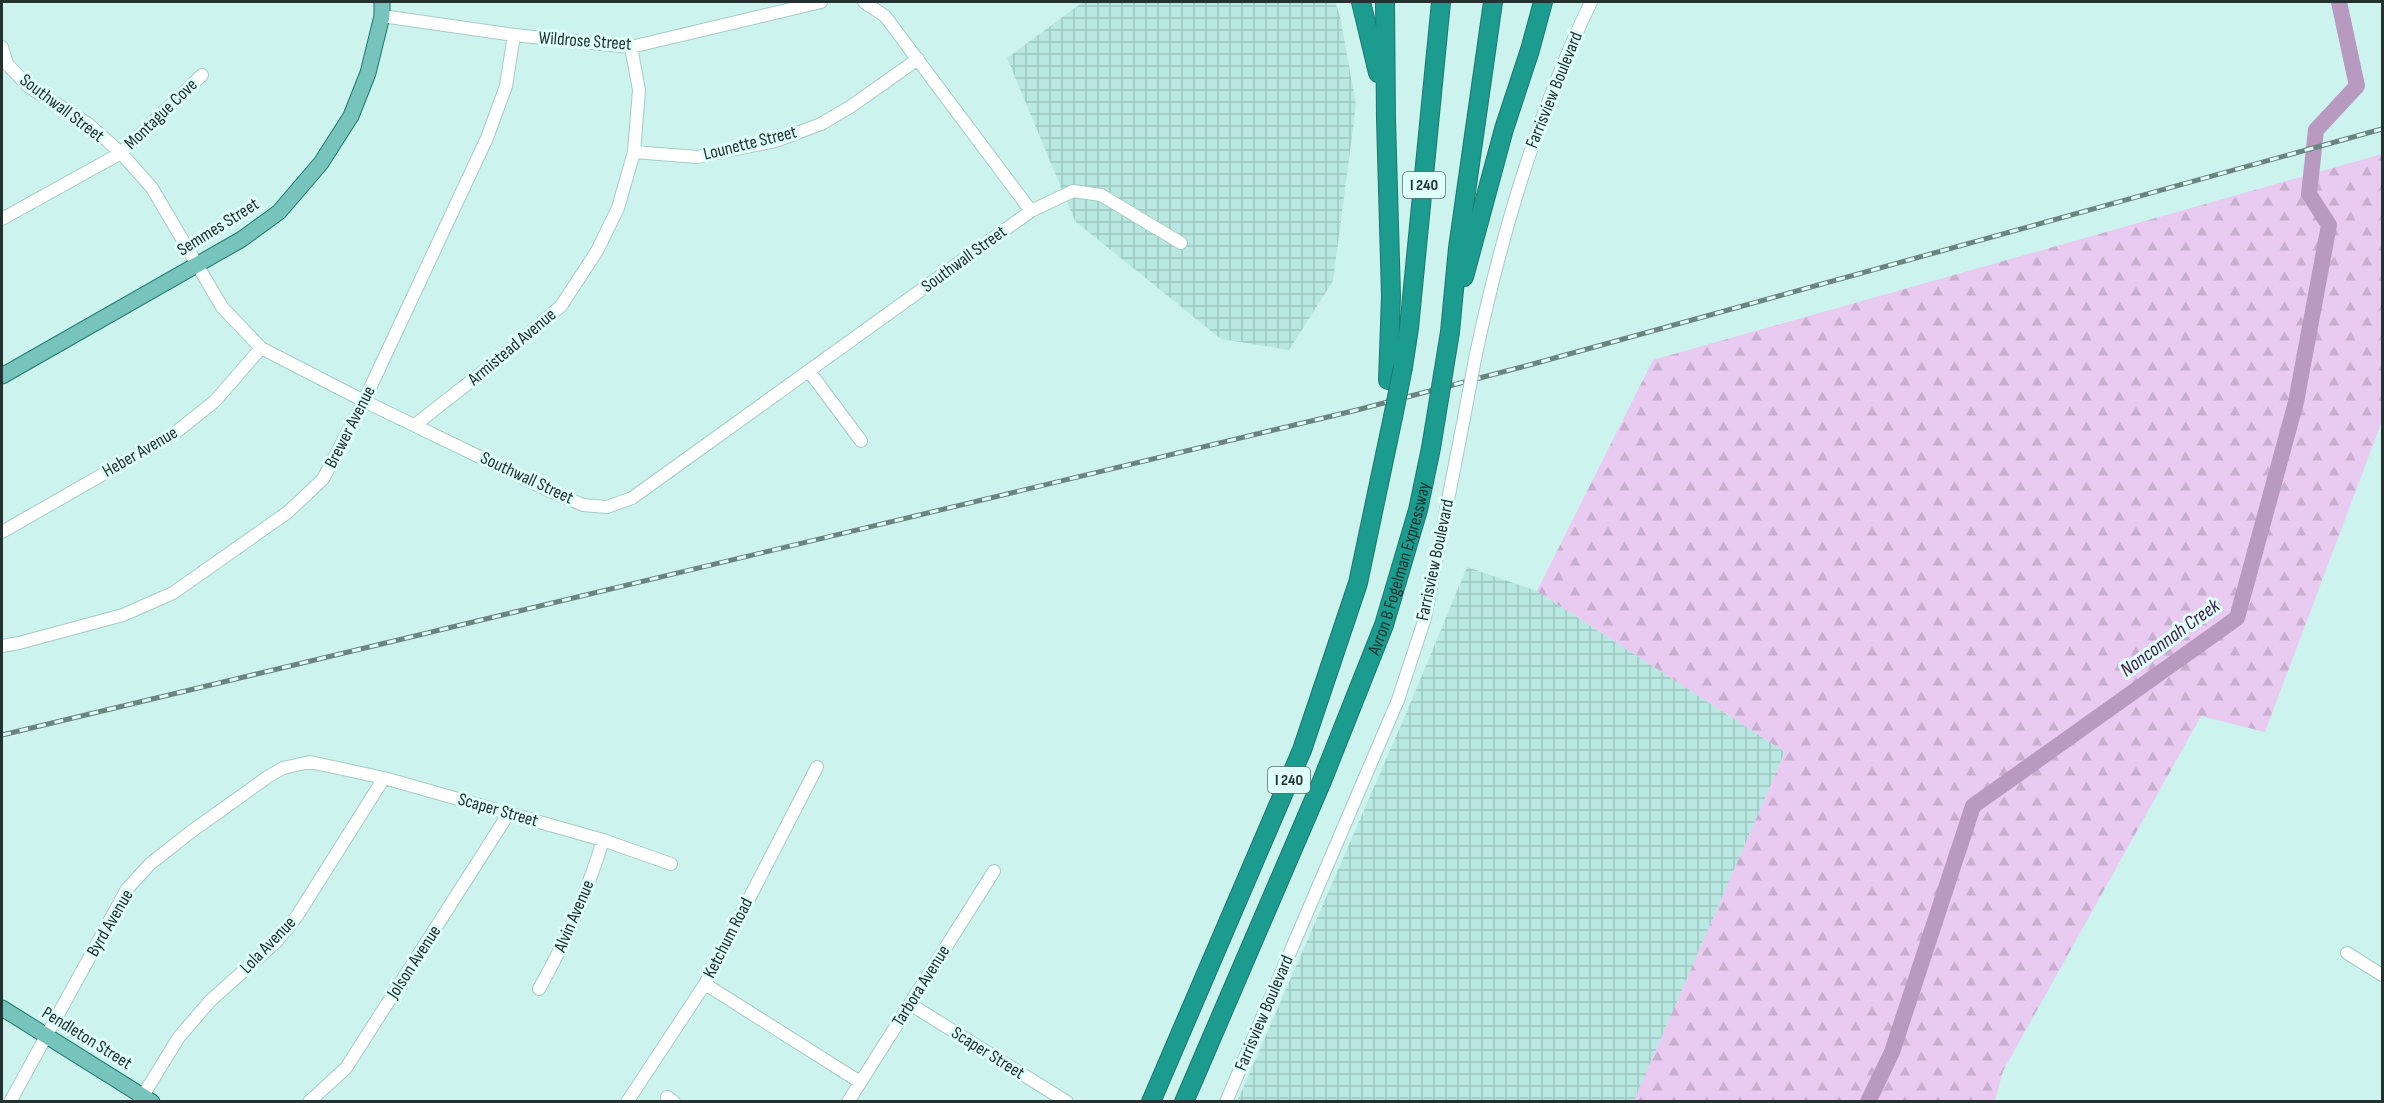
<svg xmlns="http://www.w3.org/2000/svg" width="2384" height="1103" font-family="'Sofia Sans Condensed',sans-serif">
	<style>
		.industrial { fill: url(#industrial-grid) }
		.forest { fill: url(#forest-firs) }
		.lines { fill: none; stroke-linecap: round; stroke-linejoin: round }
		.river { stroke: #b899c0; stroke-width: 16 }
		.minor-casing { stroke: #a5cbc5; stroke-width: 14 }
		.major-casing { stroke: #1e776e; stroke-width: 17 }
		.highway-casing { stroke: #1e776e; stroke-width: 20 }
		.minor { stroke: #fff; stroke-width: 12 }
		.major { stroke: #76c4bc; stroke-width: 15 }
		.highway { stroke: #1b9c8f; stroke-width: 18 }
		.rail-casing { stroke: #6b8481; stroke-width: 5 }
		.rail { stroke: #dffffa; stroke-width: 3; stroke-dasharray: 9; stroke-linecap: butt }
		.minor-bridge-casing { stroke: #a5cbc5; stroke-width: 14; stroke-linecap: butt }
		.highway-bridge-casing { stroke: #1e776e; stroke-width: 20; stroke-linecap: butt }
		.minor-bridge { stroke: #fff; stroke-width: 12 }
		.highway-bridge { stroke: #1b9c8f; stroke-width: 18 }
		.labels { text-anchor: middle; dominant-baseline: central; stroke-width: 6; stroke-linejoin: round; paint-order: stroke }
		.shield { fill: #dffffa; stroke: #5b706d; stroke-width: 1.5 }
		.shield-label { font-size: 16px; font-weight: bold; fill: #233230 }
		.street-label { font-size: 18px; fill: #233230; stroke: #dffffa }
		.water-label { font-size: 20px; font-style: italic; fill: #411a4b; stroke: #dffffa }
	</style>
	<defs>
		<pattern id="industrial-grid" width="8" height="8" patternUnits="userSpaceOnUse" patternTransform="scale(1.5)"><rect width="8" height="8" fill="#b8e8e1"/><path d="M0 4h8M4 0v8" fill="none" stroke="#9ec7c1"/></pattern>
		<pattern id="forest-firs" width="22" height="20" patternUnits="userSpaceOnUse" patternTransform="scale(1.5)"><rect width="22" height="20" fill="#e9caf1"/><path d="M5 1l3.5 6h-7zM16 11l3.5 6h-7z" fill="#c8aecf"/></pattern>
	</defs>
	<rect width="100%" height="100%" fill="#ccf3ed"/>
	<!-- industrial -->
	<path class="industrial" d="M 1083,2 L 1335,2 L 1340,16 L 1356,105 L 1333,281 L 1289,350 L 1221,339 L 1075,221 L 1007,58 Z
		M 1467,567 L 1537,591 L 1785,752 L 1634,1101 L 1237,1102 L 1408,709 Z"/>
	<!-- forest -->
	<path class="forest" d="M 2382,154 L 2382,421 L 2265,732 L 2201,716 L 2003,1071 L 1995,1101 L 1634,1101 L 1785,752 L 1537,591 L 1653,360 Z"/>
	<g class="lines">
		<!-- river -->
		<path class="river" d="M 1868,1102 L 1892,1052 L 1973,806 L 2237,618 L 2296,402 L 2329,225 L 2309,194 L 2316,130 L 2357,86 L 2339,2"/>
		<!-- minor casing -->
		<g class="minor-casing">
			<path id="minor" d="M 864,2 L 885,16 L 1031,211
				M 382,16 L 514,35 L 631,47 L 821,2
				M 2,47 L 7,64 L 29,87 L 87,123 L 121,153 L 152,188 L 222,307 L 261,348 L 364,401 L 550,491 L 583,505 L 607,507 L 632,498 L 1031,211 L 1073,191 L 1101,195 L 1181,243
				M 634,152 L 697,157 L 776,141 L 821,124 L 850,107 L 918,59
				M 2,219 L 121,153 L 202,75
				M 1475,359 C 1501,235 1536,115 1591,2
				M 809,371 L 861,441
				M 415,425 L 499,359 L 561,306 L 597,251 L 618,208 L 634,152 L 639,90 L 631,47
				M 2,532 L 175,433 L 215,401 L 261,348
				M 2,646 L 19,643 L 123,615 L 173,593 L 288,512 L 323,479 L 364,401 L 487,138 L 506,86 L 514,35
				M 2347,953 L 2382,975
				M 705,984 L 860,1082
				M 539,989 C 566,941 587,893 603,840
				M 910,1004 L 1067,1102
				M 667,1097 L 674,1102
				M 10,1102 L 127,889 L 150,864 L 192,831 L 269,776 L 283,768 L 310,762 L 384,778 L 603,840 L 671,864
				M 139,1102 L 179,1037 L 210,1001 L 277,941 L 297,916 L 384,778
				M 309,1102 L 346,1068 L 509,813
				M 627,1102 L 705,984 L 817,767
				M 848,1102 L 994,871
				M 1226,1102 L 1398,700 L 1425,618 L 1464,418"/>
		</g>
		<!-- major casing -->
		<g class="major-casing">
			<path id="major" d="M 2,376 L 242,239 L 279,212 L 321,163 L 351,116 L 368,73 L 382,16 L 382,2
				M 2,1008 L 152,1102"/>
		</g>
		<!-- highway casing -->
		<g class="highway-casing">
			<g id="highway">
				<path d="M 1361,2 L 1378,73"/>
				<path d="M 1385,2 L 1386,119 L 1391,296 L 1388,380"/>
				<path d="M 1464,277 L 1504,129 L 1530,50 L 1543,2"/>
				<path d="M 1450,332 L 1458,248 L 1493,2"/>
				<path d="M 1403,367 L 1409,328 L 1441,2"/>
				<path d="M 1151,1102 L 1302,750 L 1358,583 L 1393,417"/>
				<path id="s1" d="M 1184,1102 L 1322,781 L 1384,625 L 1418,510 L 1431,448"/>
			</g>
		</g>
		<!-- minor -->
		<use href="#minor" class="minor"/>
		<!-- major -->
		<use href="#major" class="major"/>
		<!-- highway -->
		<use href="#highway" class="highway"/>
		<!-- rail casing -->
		<g class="rail-casing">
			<path id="rail" d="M 2,735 L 1357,410 L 1533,364 L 2382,129"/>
		</g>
		<!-- rail -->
		<use href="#rail" class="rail"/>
		<!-- minor-bridge casing -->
		<g class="minor-bridge-casing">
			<path id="minor-bridge" d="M 1464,418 L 1475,359"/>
		</g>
		<!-- highway-bridge casing -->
		<g class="highway-bridge-casing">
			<path id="highway-bridge" d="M 1393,417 L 1403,367
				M 1431,448 L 1450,332"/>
		</g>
		<!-- minor-bridge -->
		<use href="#minor-bridge" class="minor-bridge"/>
		<!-- highway-bridge -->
		<use href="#highway-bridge" class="highway-bridge"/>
	</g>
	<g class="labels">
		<!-- shield labels -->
		<g class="shield">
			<rect x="1403" y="172" width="42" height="26" rx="4.5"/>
			<rect x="1268" y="767" width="42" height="26" rx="4.5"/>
		</g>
		<g class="shield-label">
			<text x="1424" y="185">I 240</text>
			<text x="1289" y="780">I 240</text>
		</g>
		<!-- street labels -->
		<g class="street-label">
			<text transform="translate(585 41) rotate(4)">Wildrose Street</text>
			<text transform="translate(1554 90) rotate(-68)">Farrisview Boulevard</text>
			<text transform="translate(62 108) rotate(37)">Southwall Street</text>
			<text transform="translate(161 114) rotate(-44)">Montague Cove</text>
			<text transform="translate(750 143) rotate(-14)">Lounette Street</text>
			<text transform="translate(218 227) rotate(-32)">Semmes Street</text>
			<text transform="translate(964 259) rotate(-36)">Southwall Street</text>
			<text transform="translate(512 347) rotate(-40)">Armistead Avenue</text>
			<text transform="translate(350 427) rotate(-63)">Brewer Avenue</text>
			<text transform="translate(140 452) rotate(-30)">Heber Avenue</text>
			<text transform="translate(527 478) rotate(25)">Southwall Street</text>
			<text transform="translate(1435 560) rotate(-78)">Farrisview Boulevard</text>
			<text stroke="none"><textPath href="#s1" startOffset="576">Avron B Fogelman Expressway</textPath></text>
			<text transform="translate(498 810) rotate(16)">Scaper Street</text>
			<text transform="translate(574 916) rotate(-67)">Alvin Avenue</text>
			<text transform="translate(110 923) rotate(-60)">Byrd Avenue</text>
			<text transform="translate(728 938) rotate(-63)">Ketchum Road</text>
			<text transform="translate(268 945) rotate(-46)">Lola Avenue</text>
			<text transform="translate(414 962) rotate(-57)">Jolson Avenue</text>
			<text transform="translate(921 986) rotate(-58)">Tarbora Avenue</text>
			<text transform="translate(1264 1013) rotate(-67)">Farrisview Boulevard</text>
			<text transform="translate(87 1038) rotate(32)">Pendleton Street</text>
			<text transform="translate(988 1053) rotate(32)">Scaper Street</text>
		</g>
		<!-- water labels -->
		<g class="water-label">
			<text transform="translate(2170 638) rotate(-36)">Nonconnah Creek</text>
		</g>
	</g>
	<!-- border -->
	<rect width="2384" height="1103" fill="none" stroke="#233230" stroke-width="6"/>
</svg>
